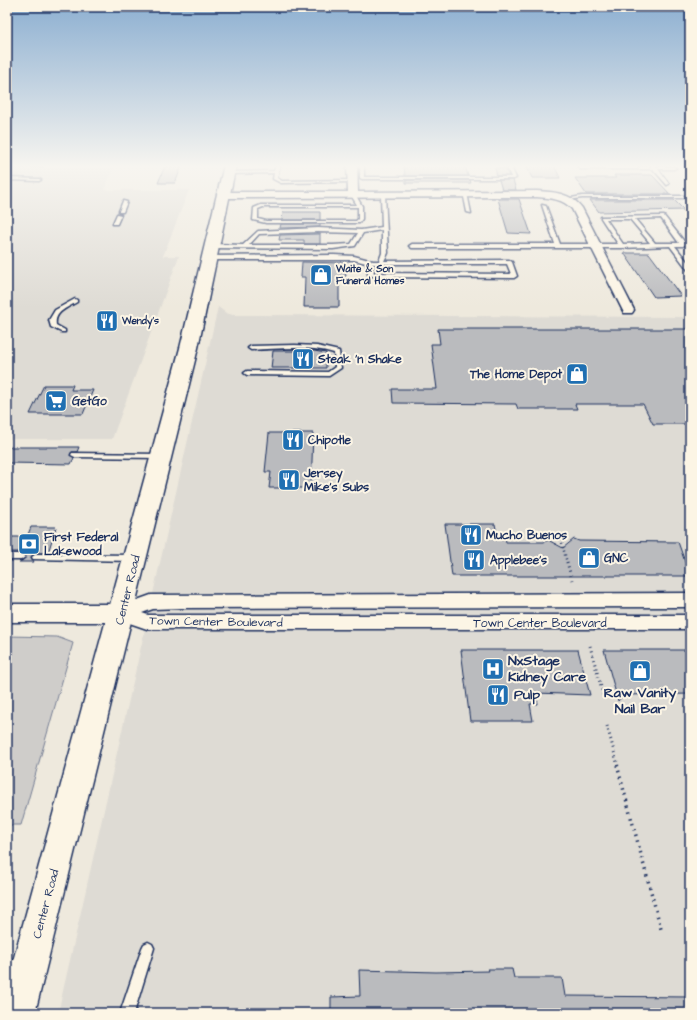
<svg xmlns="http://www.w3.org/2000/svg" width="697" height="1020" font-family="'Architects Daughter',sans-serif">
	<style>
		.built { fill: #dedbd4 }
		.green { fill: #cfcdca; stroke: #757e94 }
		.building { fill: #babbbe; stroke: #1b2f5e }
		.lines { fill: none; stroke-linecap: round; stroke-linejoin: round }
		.service-casing { stroke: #1b2f5e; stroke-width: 3 }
		.minor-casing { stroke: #1b2f5e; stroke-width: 3 }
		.tertiary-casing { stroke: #1b2f5e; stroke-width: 3 }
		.primary-casing { stroke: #1b2f5e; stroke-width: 3 }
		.path-far2 { stroke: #1b2f5e; stroke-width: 2.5; stroke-dasharray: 1 3; stroke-linecap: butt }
		.path-far1 { stroke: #1b2f5e; stroke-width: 3; stroke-dasharray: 1 3.5; stroke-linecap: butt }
		.path { stroke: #1b2f5e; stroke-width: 3.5; stroke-dasharray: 1.5 4.5; stroke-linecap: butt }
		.service { fill: #fcf5e5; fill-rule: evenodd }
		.minor { fill: #fcf5e5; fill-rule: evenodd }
		.tertiary { fill: #fcf5e5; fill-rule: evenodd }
		.primary { fill: #fcf5e5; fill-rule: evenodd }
		.labels { text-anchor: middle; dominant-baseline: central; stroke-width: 4; stroke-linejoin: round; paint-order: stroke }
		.far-poi-label { font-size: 10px; font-weight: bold; fill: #1b2f5e; stroke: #fcf5e5; text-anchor: start }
		.poi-label { font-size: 12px; font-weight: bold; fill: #1b2f5e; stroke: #fcf5e5; text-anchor: start }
		.street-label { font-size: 12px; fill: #1b2f5e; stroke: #fcf5e5 }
		.near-poi-label { font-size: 14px; font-weight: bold; fill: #1b2f5e; stroke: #fcf5e5; text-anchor: start }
	</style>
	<rect width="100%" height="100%" fill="#eee9dd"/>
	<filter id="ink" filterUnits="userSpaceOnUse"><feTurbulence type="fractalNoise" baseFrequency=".025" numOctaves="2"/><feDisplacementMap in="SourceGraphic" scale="8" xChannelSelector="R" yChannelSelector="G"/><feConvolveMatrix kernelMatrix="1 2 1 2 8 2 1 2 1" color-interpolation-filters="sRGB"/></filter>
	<g filter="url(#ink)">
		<!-- built -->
		<path class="built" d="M 7,165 L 115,165 L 104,190 L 189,190 L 163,256 L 179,256 L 112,439 L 7,439 Z
			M 218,307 L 226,313 L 233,315 L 690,317 L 690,1013 L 58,1013 Z"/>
		<!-- green -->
		<path class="green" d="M 7,636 L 57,637 L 73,643 L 21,825 L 7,825 Z"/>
		<!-- building -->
		<path class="building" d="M 404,165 L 465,165 L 468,176 L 405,176 Z
			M 526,165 L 554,165 L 560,178 L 532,178 Z
			M 165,166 L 182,166 L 175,183 L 158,183 Z
			M 495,168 L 505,168 L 509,176 L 497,176 Z
			M 614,175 L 652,175 L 670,194 L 586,194 L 575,178 L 616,178 Z
			M 406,180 L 470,180 L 471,183 L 406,183 Z
			M 499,180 L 513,180 L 516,190 L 502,190 Z
			M 498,199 L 519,199 L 531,234 L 508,233 Z
			M 590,200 L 674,200 L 684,210 L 599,212 Z
			M 283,212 L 320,212 L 320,220 L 282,220 Z
			M 281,224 L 320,224 L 320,227 L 280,228 Z
			M 320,234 L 320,244 L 304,244 L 304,240 L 279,240 L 280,235 Z
			M 624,253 L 649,253 L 681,296 L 654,297 Z
			M 302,262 L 344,263 L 346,276 L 339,276 L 339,307 L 304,307 L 305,277 L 301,277 Z
			M 438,329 L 690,329 L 690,424 L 653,424 L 643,404 L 575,404 L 577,409 L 518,409 L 516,404 L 393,403 L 392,389 L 437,389 L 431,344 L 440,344 Z
			M 273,351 L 314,351 L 326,353 L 326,368 L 271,368 Z
			M 44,385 L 73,385 L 71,390 L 93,390 L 83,414 L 30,414 Z
			M 269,433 L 313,433 L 311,488 L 269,488 L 271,472 L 265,472 Z
			M 7,447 L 79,447 L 77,452 L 72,452 L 70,454 L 74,458 L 71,464 L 7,463 Z
			M 445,524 L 495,524 L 497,534 L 504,534 L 506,542 L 544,542 L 548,540 L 563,548 L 574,539 L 579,541 L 678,542 L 690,576 L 452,576 Z
			M 31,527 L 56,527 L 48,553 L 35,553 L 31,557 L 34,562 L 19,562 L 26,557 L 21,552 L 7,552 L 7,537 L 27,537 Z
			M 461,650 L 578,650 L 590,695 L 536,693 L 538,704 L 530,704 L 533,721 L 470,721 Z
			M 604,650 L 690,650 L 690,694 L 624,695 L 618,701 Z
			M 488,969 L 512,969 L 514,978 L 562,978 L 565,996 L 690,997 L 690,1013 L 331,1013 L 331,997 L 360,996 L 359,970 L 436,972 L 489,971 Z"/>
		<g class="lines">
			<!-- service casing -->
			<g class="service-casing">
				<path id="service" d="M 44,165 L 42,166 L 7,168 L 7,166 Z
					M 276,165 L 280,165 L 277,178 L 282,181 L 352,180 L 354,181 L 352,182 L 281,183 L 273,179 L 274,173 L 229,174 L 227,173 L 229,172 L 274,171 Z
					M 360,165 L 364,165 L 364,177 L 511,177 L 506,165 L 510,165 L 516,178 L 514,179 L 362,179 L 360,178 Z
					M 576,165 L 580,165 L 581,167 L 651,167 L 651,165 L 655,165 L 656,167 L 674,167 L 676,168 L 674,169 L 658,169 L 669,184 L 667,185 L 653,169 L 580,169 Z
					M 7,178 L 39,179 L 41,180 L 39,181 L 7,180 Z
					M 463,192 L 467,193 L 471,213 L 467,212 Z
					M 353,194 L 355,194 L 362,206 L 362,219 L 359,223 L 266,223 L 253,220 L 254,208 L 261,205 L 357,205 L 351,195 ZM 263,207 L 358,207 L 358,219 L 356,221 L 266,221 L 258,219 L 258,209 Z
					M 383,194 L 385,195 L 388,253 L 384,261 L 509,260 L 512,262 L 517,276 L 514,278 L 375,277 L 368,274 L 366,263 L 354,260 L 208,260 L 205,258 L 208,256 L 334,255 L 354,256 L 373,261 L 379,261 L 382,253 L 382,230 L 363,233 L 355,246 L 333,249 L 212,248 L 209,246 L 212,244 L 243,245 L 258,231 L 318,228 L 361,230 L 382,227 L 381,195 ZM 318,232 L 358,233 L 351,244 L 333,245 L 249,245 L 259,234 ZM 372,264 L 507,264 L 511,274 L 375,273 L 374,273 Z
					M 582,196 L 690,196 L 690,198 L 582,198 L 568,200 L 566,199 Z
					M 123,201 L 127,202 L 123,212 L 119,212 L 119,211 Z
					M 542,205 L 546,206 L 560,244 L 618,244 L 601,218 L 601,217 L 664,216 L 686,244 L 683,246 L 675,246 L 690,265 L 690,271 L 688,270 L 670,246 L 622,248 L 412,248 L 409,246 L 412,244 L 555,244 ZM 661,218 L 679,243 L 655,243 L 635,219 ZM 606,219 L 630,219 L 650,243 L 623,244 Z
					M 117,214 L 121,215 L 117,224 L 113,224 L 113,223 Z
					M 75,299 L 77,300 L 77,302 C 67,308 54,312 56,325 L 65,330 L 65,332 L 61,332 L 51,327 L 49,320 L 55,310 Z
					M 295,345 L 317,346 L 339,351 L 341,368 L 329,376 L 247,375 L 244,373 L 247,371 L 328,372 L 335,367 L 334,353 C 307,345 278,349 251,350 L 248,348 L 251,346 Z
					M 72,453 L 160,454 L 164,456 L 160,458 L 75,457 L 71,455 Z
					M 7,554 L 21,554 L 25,557 L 21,560 L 7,560 Z
					M 36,554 L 133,555 L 137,558 L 133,561 L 33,559 L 32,557 Z
					M 148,942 L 152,944 L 154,948 L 134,1013 L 120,1013 L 142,948 L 144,944 Z
					M 7,960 L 23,960 L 28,961 L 29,966 L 28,971 L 23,972 L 7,972 Z"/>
			</g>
			<!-- minor casing -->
			<g class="minor-casing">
				<path id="minor" d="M 347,165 L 357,165 L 358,192 L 537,191 C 554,192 571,193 582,208 L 634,310 L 632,313 L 624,313 L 572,209 C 563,199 551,198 537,197 L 223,198 L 218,195 L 223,192 L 348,192 Z
					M 690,593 L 690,607 L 181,608 L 153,609 L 142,613 L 148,615 L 690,615 L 690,629 L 147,629 L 115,618 L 112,613 L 115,608 L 151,595 Z"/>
			</g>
			<!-- tertiary casing -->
			<g class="tertiary-casing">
				<path id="tertiary" d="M 7,604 L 122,604 L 130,607 L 134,613 L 130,619 L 122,622 L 7,622 Z"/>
			</g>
			<!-- primary casing -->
			<g class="primary-casing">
				<path id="primary" d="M 224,165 L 236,165 L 198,348 L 35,1013 L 7,1013 L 7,983 L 180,348 Z"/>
			</g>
			<!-- path-far2 -->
			<path class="path-far2" d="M 561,539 L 567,563"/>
			<!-- path-far1 -->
			<path class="path-far1" d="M 567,562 L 572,580
				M 590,646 L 604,698
				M 607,726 L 618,766"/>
			<!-- path -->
			<path class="path" d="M 617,765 L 661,929"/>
			<!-- service -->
			<use href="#service" class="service"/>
			<!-- minor -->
			<use href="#minor" class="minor"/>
			<!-- tertiary -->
			<use href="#tertiary" class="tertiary"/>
			<!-- primary -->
			<use href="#primary" class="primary"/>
		</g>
	</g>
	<!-- sky -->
	<linearGradient id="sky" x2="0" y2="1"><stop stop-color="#8cafd1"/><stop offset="0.54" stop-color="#f7f5f0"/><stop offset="1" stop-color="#f7f5f0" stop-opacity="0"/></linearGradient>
	<rect width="697" height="308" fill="url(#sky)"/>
	<!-- icons -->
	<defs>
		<g id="shop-square" transform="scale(1.15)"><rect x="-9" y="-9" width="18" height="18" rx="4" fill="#1f6fb2" stroke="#fcf5e5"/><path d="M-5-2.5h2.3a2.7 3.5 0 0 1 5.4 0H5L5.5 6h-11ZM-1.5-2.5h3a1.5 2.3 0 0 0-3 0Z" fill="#fff"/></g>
		<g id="restaurant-square" transform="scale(1.15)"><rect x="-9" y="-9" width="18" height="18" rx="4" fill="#1f6fb2" stroke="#fcf5e5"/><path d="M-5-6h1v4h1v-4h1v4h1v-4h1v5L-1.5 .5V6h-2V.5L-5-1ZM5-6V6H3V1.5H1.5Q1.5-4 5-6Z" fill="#fff"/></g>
		<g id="supermarket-square" transform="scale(1.15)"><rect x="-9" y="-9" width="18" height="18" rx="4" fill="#1f6fb2" stroke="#fcf5e5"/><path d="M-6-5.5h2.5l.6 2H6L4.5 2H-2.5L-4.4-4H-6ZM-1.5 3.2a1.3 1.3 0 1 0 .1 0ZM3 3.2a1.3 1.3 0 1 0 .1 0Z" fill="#fff"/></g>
		<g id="bank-square" transform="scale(1.15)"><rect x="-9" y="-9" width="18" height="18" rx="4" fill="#1f6fb2" stroke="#fcf5e5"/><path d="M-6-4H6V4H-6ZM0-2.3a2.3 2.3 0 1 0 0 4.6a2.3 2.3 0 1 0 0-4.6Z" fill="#fff"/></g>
		<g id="hospital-square" transform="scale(1.15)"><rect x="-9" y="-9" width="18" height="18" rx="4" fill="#1f6fb2" stroke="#fcf5e5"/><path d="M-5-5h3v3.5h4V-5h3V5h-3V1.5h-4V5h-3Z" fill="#fff"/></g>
	</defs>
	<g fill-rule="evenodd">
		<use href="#shop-square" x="321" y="275"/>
		<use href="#restaurant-square" x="107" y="321"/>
		<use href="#restaurant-square" x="303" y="359"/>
		<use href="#shop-square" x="577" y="374"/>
		<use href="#supermarket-square" x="56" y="401"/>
		<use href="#restaurant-square" x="293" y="440"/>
		<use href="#restaurant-square" x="289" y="480"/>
		<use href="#restaurant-square" x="471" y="535"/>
		<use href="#bank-square" x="29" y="544"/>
		<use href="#shop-square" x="589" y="558"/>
		<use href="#restaurant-square" x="474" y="560"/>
		<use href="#hospital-square" x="493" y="669"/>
		<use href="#shop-square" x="640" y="671"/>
		<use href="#restaurant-square" x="498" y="695"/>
	</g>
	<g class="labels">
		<!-- far-poi labels -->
		<g class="far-poi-label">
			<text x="336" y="269">Waite &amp; Son<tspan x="336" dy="12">Funeral Homes</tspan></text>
			<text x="122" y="321">Wendy's</text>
		</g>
		<!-- poi labels -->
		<g class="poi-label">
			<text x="318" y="359">Steak 'n Shake</text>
			<text x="562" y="374" text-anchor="end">The Home Depot</text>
			<text x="72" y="401">GetGo</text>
			<text x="308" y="440">Chipotle</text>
			<text x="304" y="473">Jersey<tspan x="304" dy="14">Mike's Subs</tspan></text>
			<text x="486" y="535">Mucho Buenos</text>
			<text x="44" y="537">First Federal<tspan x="44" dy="14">Lakewood</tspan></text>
			<text x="604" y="558">GNC</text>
			<text x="490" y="560">Applebee's</text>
		</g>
		<!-- street labels -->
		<g class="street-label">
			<text transform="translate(128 590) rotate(-76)">Center Road</text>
			<text transform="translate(216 622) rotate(1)">Town Center Boulevard</text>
			<text x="540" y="623">Town Center Boulevard</text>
			<text transform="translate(46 904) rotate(-75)">Center Road</text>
		</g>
		<!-- near-poi labels -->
		<g class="near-poi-label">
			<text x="508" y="661">NxStage<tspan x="508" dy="16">Kidney Care</tspan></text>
			<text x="640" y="693" text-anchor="middle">Raw Vanity<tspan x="640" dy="16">Nail Bar</tspan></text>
			<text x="514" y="695">Pulp</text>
		</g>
	</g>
	<!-- margin -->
	<rect width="697" height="1020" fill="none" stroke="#fcf5e5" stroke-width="24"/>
	<rect x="12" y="12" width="673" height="996" fill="none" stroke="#1b2f5e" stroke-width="1.5" filter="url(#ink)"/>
</svg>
